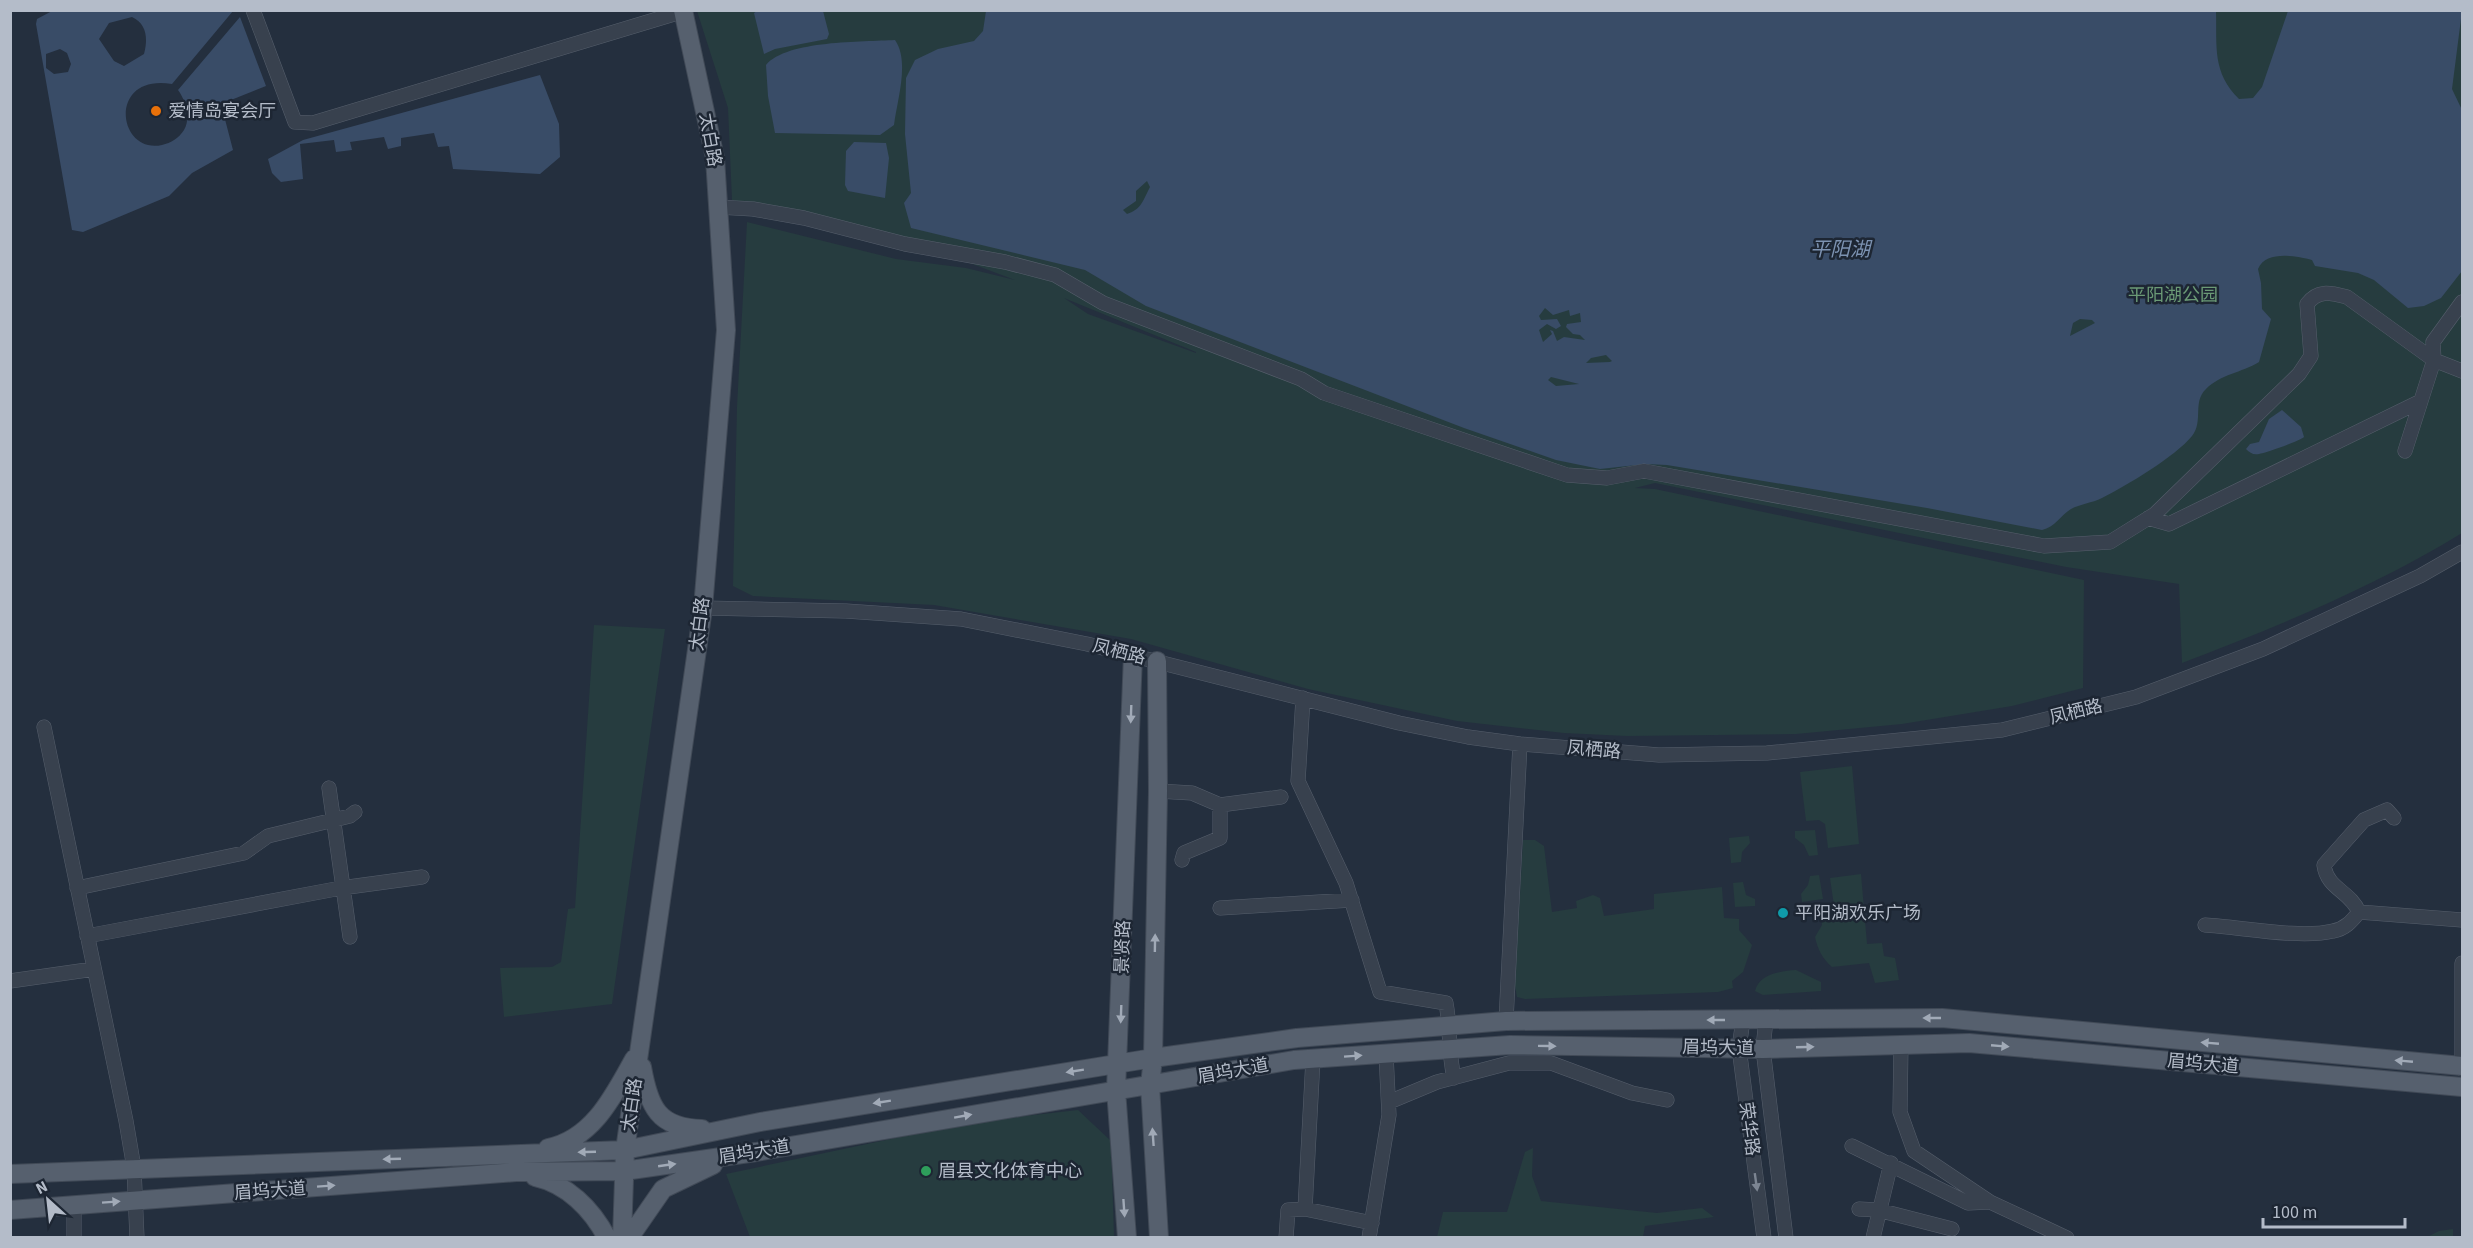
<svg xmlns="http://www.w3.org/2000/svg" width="2473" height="1248" font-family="'Source Sans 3','Noto Sans SC',sans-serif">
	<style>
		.green { fill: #263c3f; fill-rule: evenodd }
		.water { fill: #394c67; fill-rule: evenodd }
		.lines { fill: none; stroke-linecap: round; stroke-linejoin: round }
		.minor-casing { stroke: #565f6c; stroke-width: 15 }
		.major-casing { stroke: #414a57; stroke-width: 20 }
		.minor { stroke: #38414e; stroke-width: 14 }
		.major { stroke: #56606e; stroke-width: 18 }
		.oneway { fill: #a1aab7 }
		.oneway2 { fill: #7c8592 }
		.food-dot { fill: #e8710a; stroke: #1d2633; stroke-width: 2 }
		.culture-dot { fill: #0f9aa8; stroke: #1d2633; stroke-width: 2 }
		.leisure-dot { fill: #2e9e5b; stroke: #1d2633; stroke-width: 2 }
		.labels { text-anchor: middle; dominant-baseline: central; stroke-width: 5; stroke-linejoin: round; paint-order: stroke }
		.poi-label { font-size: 18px; fill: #b4bcc9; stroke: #1d2633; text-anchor: start }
		.street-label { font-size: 18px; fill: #b4bcc9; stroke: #1d2633 }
		.park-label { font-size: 18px; fill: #6b9a76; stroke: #1d2633 }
		.water-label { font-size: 20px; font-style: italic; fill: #7c92b1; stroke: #1d2633 }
	</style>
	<rect width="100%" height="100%" fill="#242f3e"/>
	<!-- green -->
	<path class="green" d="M 697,11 L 2462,11 L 2462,533 C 2374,587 2279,626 2182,663 L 2179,584 L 2066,567 L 1655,483 L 1635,488 L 1655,489 L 2084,580 L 2083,688 L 2012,706 L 1902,724 L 1796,734 L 1627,736 L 1564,733 L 1457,721 L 1308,689 L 1131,639 L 934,605 L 753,596 L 733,586 L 737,407 L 747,222 L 896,259 L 966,268 L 1015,280 L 895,235 L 732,200 L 728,108 ZM 1064,298 L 1196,352 L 1196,353 L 1088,314 Z
		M 594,625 L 665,629 L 612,1004 L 504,1017 L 500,968 L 552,967 L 561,962 L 568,909 L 575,908 Z
		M 1852,766 L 1859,844 L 1828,848 L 1825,824 L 1819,820 L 1806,821 L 1800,772 Z
		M 1815,830 L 1818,855 L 1809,856 L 1804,845 L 1795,838 L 1795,831 Z
		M 1749,836 L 1750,843 L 1742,852 L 1741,862 L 1731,863 L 1729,838 Z
		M 1523,840 L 1535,840 L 1544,846 L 1552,912 L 1577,908 L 1576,901 L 1593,895 L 1600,898 L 1604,916 L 1654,909 L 1654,894 L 1722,887 L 1724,918 L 1739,919 L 1739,930 L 1752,945 L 1743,972 L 1732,981 L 1733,988 L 1718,992 L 1525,999 L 1517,997 L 1515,986 Z
		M 1861,874 L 1867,944 L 1882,943 L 1884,956 L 1895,958 L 1899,980 L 1875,983 L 1869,963 L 1832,967 C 1822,958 1818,950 1815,937 L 1822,925 L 1820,910 L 1834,906 L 1830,878 Z
		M 1819,875 L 1823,899 L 1802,902 L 1801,894 L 1808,885 L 1810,876 Z
		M 1743,882 L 1746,895 L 1755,899 L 1755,906 L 1735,907 L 1733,883 Z
		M 1796,970 L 1821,982 L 1821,991 L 1763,995 L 1755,991 C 1759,974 1781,971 1796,970 Z
		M 1078,1110 L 1111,1141 L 1114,1237 L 750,1237 L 726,1174 L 971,1122 Z
		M 1533,1148 L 1532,1176 L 1541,1201 L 1657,1213 L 1702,1208 L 1714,1217 L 1645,1226 L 1643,1237 L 1437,1237 L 1443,1212 L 1507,1212 L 1525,1152 Z
		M 2453,1229 L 2453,1237 L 2427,1237 L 2439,1231 Z"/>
	<!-- water -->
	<path class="water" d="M 52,11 L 233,11 L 172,84 C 107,73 117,155 162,145 C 171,143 179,138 184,130 C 191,118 186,101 178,90 L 240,17 L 266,86 L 221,104 L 233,150 L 192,173 L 169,196 L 83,232 L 72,230 L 36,24 L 37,19 ZM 132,17 C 147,24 148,39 144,54 L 124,66 L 114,61 L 99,39 L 109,23 ZM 60,49 L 67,53 L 71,64 L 68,72 L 54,74 L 46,68 L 46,54 Z
		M 757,11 L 823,11 L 829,34 L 827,39 L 775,49 L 764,54 L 754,13 Z
		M 986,11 L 2216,11 C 2217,47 2212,72 2239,99 L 2253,98 L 2262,87 L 2288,11 L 2462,11 L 2452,89 L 2462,110 L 2462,271 L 2441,298 L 2424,306 L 2408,308 L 2374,280 L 2358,273 L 2315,266 L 2312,260 C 2296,256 2266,250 2258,269 L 2261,283 L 2262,309 L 2271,319 L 2259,362 C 2241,373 2221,374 2206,389 C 2192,402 2204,421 2192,436 C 2176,456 2126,486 2102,498 C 2092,503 2080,504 2071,509 C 2060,516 2055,527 2042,530 L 1927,508 L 1667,465 L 1646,464 L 1600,469 L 1556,460 L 1464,428 L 1146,306 L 1085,270 L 911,228 L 904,203 L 911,193 L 905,134 L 906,78 L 915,60 L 938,49 L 974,41 L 983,31 ZM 1147,181 L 1150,187 C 1143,200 1142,209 1127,214 L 1123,210 L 1136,201 L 1136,191 ZM 1545,308 L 1553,315 L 1569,310 L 1570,316 L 1580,313 L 1581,322 L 1567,324 L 1566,327 L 1573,334 L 1580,335 L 1585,340 L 1564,337 L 1557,341 L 1553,331 L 1550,330 L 1552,334 L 1543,342 L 1539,330 L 1547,324 L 1556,329 L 1561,326 L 1557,319 L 1541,320 L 1539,316 ZM 2080,319 L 2092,320 L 2095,323 L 2070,336 L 2073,323 ZM 1606,355 L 1612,361 L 1610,362 L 1586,363 L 1591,358 ZM 1551,377 L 1579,384 L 1556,386 L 1548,380 Z
		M 895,40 C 910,61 897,101 894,125 L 880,135 L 775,133 L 768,96 L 766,65 C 787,40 863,42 895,40 Z
		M 540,75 L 559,124 L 560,157 L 540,174 L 453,169 L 449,146 L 438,147 L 434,133 L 401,138 L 401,146 L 388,149 L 384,137 L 350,142 L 352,150 L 336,152 L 334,140 L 300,144 L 303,179 L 281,182 L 272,173 L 268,159 L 303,140 Z
		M 854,142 L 886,143 L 889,158 L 885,198 L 848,191 L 845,185 L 846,151 Z
		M 2282,410 L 2301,427 L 2304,437 C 2300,441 2265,453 2259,454 C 2253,455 2250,453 2246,449 L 2250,444 L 2259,442 L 2269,419 Z"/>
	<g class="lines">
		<!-- minor casing -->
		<g class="minor-casing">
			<path id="minor" d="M 253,10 L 295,122 L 313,123 L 684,11
				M 718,207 L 753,209 L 804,218 L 905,244 L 1005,262 L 1055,275 L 1103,303 L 1301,379 L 1324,393 L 1567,475 L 1607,478 L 1644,471 L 2044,546 L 2110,542 L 2155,514 L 2299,374 L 2311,356 L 2307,304 C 2318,289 2331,293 2347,297 L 2434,360 L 2462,371
				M 2405,451 L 2434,360 L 2433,342 L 2462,302
				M 2148,518 L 2169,524 L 2419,402
				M 703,608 L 846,611 L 961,619 L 1087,644 L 1399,723 L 1468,737 L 1520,744 L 1659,755 L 1767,753 L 2002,730 L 2136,697 L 2263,649 L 2420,576 L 2462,552
				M 1303,698 L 1298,781 L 1346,883 L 1380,992 L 1446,1003 C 1451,1030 1448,1051 1454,1078
				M 44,727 L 126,1121 L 134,1168 L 137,1238
				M 329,788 L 350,937
				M 1158,791 L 1192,793 L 1220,805 L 1281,797
				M 1182,860 L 1184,853 L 1220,838 L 1220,805
				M 77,888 L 244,853 L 268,836 L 350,816 L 355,812
				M 1220,908 L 1352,900
				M 2359,912 L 2462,920
				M 2205,925 C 2241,927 2300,939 2333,931 C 2345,929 2352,921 2359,912 C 2350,891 2327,889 2324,865 L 2364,820 L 2387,810 L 2394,818
				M 87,936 L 341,888 L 422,877
				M 2462,963 L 2462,1069
				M 10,981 L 94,969
				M 1766,1019 L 1763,1049 L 1786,1238
				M 1743,1020 L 1739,1048 L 1764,1238
				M 1506,1021 L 1520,744
				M 1901,1043 L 1900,1112 L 1914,1151 L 1990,1202 L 2067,1238
				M 1389,1102 L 1437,1082 L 1509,1063 L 1551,1063 L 1632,1093 L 1667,1100
				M 1852,1146 L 1968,1203 L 1990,1202
				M 1305,1209 L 1313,1059
				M 1859,1209 L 1878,1210 L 1952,1229
				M 74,1238 L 74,1205
				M 1286,1238 L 1288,1210 L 1305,1209 L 1372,1223
				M 1369,1238 L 1389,1115 L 1386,1054
				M 1873,1238 L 1891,1163"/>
		</g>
		<!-- major casing -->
		<g class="major-casing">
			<path id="major" d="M 1157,661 L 1158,791 L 1153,1058 L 1150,1085 L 1159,1238
				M 642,1067 C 649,1107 658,1128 702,1129
				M 548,1148 C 593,1139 614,1095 634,1059
				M 10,1174 L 625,1150 L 760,1122 L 1153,1058 L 1297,1038 L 1506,1021 L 1942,1018 L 2462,1066
				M 535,1177 C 567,1184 592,1209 607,1238
				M 10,1210 L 516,1172 L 624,1171 L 756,1152 L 1294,1060 L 1510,1045 L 1763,1049 L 1969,1043 L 2462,1087
				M 622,1238 L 625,1150 L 703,608 L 726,330 L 715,158 L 683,10
				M 629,1238 L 663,1189 L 713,1165
				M 1127,1238 L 1116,1090 L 1133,655"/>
		</g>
		<!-- minor -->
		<use href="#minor" class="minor"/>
		<!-- major -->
		<use href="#major" class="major"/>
	</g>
	<!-- one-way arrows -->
	<defs><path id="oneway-solid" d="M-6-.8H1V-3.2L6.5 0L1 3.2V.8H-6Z" transform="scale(1.5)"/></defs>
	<g class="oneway">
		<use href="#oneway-solid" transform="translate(1131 714) rotate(92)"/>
		<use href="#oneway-solid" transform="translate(1155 943) rotate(-89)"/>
		<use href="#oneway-solid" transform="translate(1121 1014) rotate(92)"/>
		<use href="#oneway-solid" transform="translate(1932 1018) rotate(180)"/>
		<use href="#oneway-solid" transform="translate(1716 1020) rotate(180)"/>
		<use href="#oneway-solid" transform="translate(2210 1043) rotate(-175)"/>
		<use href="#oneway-solid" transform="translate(1547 1046) rotate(1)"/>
		<use href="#oneway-solid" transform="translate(2000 1046) rotate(5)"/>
		<use href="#oneway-solid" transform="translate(1805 1047) rotate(-2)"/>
		<use href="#oneway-solid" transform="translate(1353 1056) rotate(-4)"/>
		<use href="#oneway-solid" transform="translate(2404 1061) rotate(-175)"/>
		<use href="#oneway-solid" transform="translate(1075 1071) rotate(171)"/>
		<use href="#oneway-solid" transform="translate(882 1102) rotate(171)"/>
		<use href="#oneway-solid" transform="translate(963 1116) rotate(-10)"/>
		<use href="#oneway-solid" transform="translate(1153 1137) rotate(-94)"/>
		<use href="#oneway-solid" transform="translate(587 1152) rotate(178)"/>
		<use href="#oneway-solid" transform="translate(392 1159) rotate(178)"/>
		<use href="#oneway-solid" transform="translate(667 1165) rotate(-8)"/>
		<use href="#oneway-solid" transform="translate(326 1186) rotate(-4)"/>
		<use href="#oneway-solid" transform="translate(111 1202) rotate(-4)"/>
		<use href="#oneway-solid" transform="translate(1124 1208) rotate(86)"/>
	</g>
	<use class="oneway2" href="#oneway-solid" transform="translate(1756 1182) rotate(82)"/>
	<!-- markers -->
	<circle class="food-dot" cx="156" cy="111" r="6"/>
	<circle class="culture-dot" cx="1783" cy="913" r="6"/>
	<circle class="leisure-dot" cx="926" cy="1171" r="6"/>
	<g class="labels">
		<!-- poi labels -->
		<g class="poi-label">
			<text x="168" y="111">爱情岛宴会厅</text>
			<text x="1795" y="913">平阳湖欢乐广场</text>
			<text x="938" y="1171">眉县文化体育中心</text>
		</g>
		<!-- street labels -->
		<g class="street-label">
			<text transform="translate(710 140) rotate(80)">太白路</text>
			<text transform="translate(700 624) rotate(-83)">太白路</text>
			<text transform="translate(1119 652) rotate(14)">凤栖路</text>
			<text transform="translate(2076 712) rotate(-14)">凤栖路</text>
			<text transform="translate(1594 750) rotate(5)">凤栖路</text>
			<text transform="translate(1123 947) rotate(-88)">景贤路</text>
			<text transform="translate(1718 1048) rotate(1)">眉坞大道</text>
			<text transform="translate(2203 1064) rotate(5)">眉坞大道</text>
			<text transform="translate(1233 1071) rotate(-10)">眉坞大道</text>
			<text transform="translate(632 1105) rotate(-82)">太白路</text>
			<text transform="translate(1749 1129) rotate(82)">荣华路</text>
			<text transform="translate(754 1152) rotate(-9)">眉坞大道</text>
			<text transform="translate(270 1191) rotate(-4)">眉坞大道</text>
		</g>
		<!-- park labels -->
		<g class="park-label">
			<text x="2173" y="295">平阳湖公园</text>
		</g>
		<!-- water labels -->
		<g class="water-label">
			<text x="1840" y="250">平阳湖</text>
		</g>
	</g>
	<!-- border -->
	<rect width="2473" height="1248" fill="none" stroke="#b4bcc9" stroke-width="24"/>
	<!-- north arrow -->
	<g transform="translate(48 1200) rotate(333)" stroke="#1d2633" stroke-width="4.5" paint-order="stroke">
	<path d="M0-4.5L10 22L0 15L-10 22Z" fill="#b4bcc9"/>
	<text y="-9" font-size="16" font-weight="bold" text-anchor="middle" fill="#b4bcc9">N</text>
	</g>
	<!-- scale -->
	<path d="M2263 1218v9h142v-9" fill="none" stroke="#b4bcc9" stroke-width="3"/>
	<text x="2272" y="1218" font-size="18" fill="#b4bcc9" stroke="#1d2633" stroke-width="4.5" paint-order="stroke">100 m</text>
</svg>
